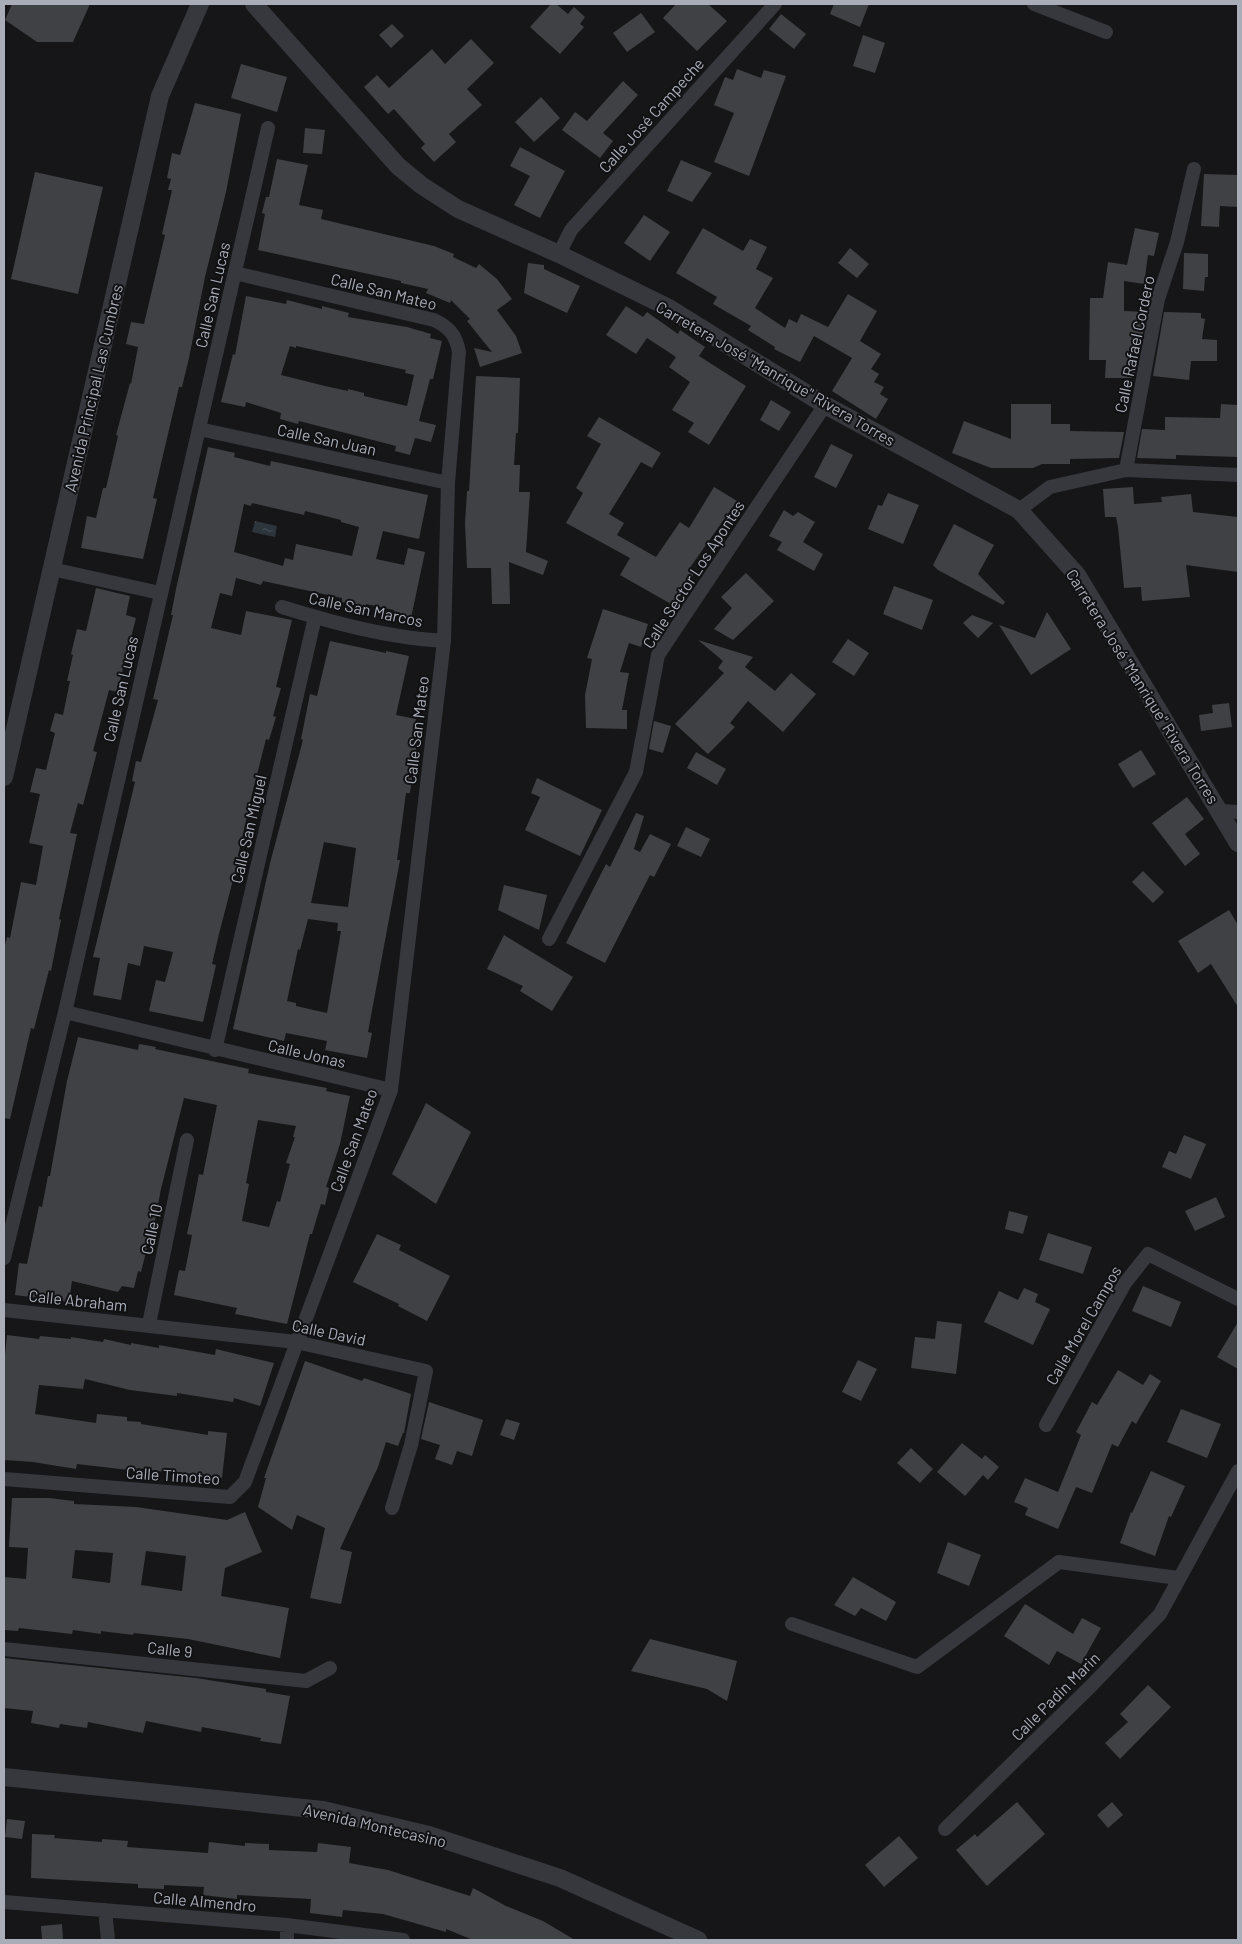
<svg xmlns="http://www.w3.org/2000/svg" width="1242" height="1944" font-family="Barlow,sans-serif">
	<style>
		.water { fill: url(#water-ripples) }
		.building { fill: #404145; fill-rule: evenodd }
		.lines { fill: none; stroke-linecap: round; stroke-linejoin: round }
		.minor { stroke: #37383d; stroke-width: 14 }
		.tertiary { stroke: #37383d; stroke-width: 18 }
		.labels { text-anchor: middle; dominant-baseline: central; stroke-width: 4; stroke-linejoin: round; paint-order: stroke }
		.street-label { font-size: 16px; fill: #a8adb8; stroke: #111113 }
	</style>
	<defs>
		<pattern id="water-ripples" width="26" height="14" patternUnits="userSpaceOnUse" patternTransform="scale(1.25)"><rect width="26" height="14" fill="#2c353c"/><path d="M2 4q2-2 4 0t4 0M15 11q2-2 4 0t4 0" fill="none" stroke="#485056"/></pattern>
	</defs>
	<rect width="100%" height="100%" fill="#161618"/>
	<!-- water -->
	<path class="water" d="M 255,521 L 277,526 L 275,537 L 252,532 Z"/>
	<!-- building -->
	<path class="building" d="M 12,4 L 90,4 L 73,42 L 37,42 L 5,20 Z
		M 551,4 L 556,4 L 568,14 L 574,7 L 585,17 L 580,24 L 584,27 L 560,54 L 530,27 Z
		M 676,4 L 708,4 L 727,21 L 697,51 L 663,18 Z
		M 834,4 L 869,4 L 860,27 L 830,14 Z
		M 641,13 L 655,32 L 627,52 L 613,33 Z
		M 781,14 L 806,34 L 794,49 L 769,29 Z
		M 392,24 L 404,36 L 391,48 L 379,35 Z
		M 863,35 L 885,43 L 875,73 L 853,66 Z
		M 471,39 L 494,63 L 467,89 L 482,105 L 449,134 L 456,142 L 434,162 L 421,148 L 425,144 L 394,109 L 388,114 L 364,87 L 377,75 L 389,88 L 432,49 L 445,64 Z
		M 241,64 L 287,77 L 277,112 L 231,98 Z
		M 737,69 L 761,78 L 764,70 L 786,76 L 749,176 L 714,162 L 734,113 L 714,105 L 725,77 L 733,80 Z
		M 623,81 L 638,95 L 603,133 L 613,141 L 600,158 L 562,130 L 575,112 L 587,121 Z
		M 541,97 L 560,118 L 534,142 L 515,122 Z
		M 195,103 L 241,114 L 226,192 L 205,277 L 189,358 L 182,387 L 179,387 L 153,498 L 157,499 L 143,559 L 81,548 L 87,516 L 96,518 L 103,488 L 106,488 L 118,436 L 116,435 L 130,383 L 131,384 L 138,347 L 126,344 L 131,322 L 144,324 L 165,235 L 162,234 L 172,190 L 168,190 L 171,179 L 167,178 L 172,153 L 180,155 Z
		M 305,128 L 325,130 L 322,154 L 303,153 Z
		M 520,147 L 565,171 L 540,218 L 514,205 L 530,176 L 510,166 Z
		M 277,159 L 308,165 L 299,205 L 323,210 L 321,219 L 434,246 L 454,254 L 453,257 L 476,268 L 479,264 L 497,279 L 512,299 L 497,310 L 516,336 L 522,353 L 480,367 L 474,348 L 492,352 L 467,321 L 470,319 L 451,300 L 450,303 L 426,293 L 428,289 L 401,283 L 401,281 L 258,250 L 265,214 L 262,213 L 266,197 L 269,197 Z
		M 681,160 L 712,173 L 692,202 L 667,191 Z
		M 35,172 L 103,187 L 78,294 L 11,279 Z
		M 1204,174 L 1238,175 L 1238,207 L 1220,206 L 1219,227 L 1201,226 Z
		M 644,215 L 670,232 L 650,261 L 624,243 Z
		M 703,228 L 743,251 L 750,239 L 767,247 L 756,269 L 773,278 L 755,308 L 785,328 L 789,319 L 797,323 L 801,314 L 828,327 L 848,294 L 877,311 L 860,341 L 881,354 L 871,369 L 879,374 L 874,382 L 884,387 L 880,394 L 888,399 L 876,419 L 832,391 L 852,358 L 814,336 L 800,362 L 774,349 L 775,347 L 748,330 L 751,326 L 713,304 L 717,297 L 676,273 Z
		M 1135,228 L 1159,233 L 1154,256 L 1148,255 L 1144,284 L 1124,281 L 1124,311 L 1147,312 L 1135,373 L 1132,373 L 1132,378 L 1105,378 L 1106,360 L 1089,360 L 1090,298 L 1103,298 L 1108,262 L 1127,265 Z
		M 850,248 L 869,264 L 857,278 L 838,263 Z
		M 1184,253 L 1208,254 L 1208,277 L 1205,277 L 1204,291 L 1183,289 Z
		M 528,263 L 544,265 L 544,269 L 580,286 L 567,313 L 524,293 Z
		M 246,296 L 286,304 L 287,300 L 322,309 L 322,306 L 349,313 L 348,317 L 407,327 L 431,334 L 430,338 L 442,341 L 433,379 L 430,379 L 419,421 L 436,425 L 431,442 L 415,438 L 410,455 L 395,451 L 396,446 L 299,421 L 298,424 L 280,419 L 281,413 L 246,402 L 245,407 L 221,402 L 233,354 L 235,355 ZM 290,346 L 296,348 L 296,346 L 406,370 L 405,373 L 414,375 L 407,406 L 364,396 L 364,393 L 348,389 L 348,391 L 325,386 L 281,375 Z
		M 626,306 L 643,317 L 647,312 L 678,334 L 680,330 L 705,347 L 699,356 L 746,386 L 709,445 L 688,432 L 694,423 L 672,410 L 690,382 L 669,367 L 676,357 L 647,338 L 636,354 L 606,335 Z
		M 1164,312 L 1201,313 L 1201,318 L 1205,319 L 1202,339 L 1217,340 L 1217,361 L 1191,361 L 1189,380 L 1153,376 Z
		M 476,376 L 520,378 L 518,433 L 516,433 L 514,465 L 520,465 L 519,492 L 530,492 L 526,552 L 548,561 L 543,575 L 509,562 L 510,604 L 492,604 L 491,568 L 467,568 L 465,523 L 467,491 L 469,491 Z
		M 771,400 L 791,412 L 779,431 L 760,420 Z
		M 1011,404 L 1051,404 L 1051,424 L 1070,424 L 1070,431 L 1124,432 L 1119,458 L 1070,459 L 1070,464 L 1042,464 L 1033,468 L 991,468 L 952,453 L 964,421 L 1011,439 Z
		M 1221,404 L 1238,405 L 1238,457 L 1176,455 L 1176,459 L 1137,458 L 1142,429 L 1165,430 L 1165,417 L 1220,418 Z
		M 599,417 L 661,453 L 652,468 L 641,462 L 609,514 L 624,523 L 617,535 L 656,557 L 680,522 L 689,528 L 714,487 L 737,501 L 689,569 L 695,572 L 677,604 L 671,604 L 620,575 L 630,558 L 566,523 L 583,493 L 576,488 L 601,444 L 587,436 Z
		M 831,444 L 853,455 L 836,488 L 814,477 Z
		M 208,447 L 235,453 L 234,457 L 270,466 L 271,461 L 428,495 L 419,539 L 383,531 L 376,559 L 404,565 L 408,548 L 425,552 L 411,618 L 394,614 L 394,610 L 366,604 L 366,607 L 342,602 L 342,598 L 263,581 L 261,585 L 236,578 L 232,596 L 220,593 L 211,628 L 241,635 L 246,611 L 292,620 L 276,687 L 281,688 L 273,716 L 276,717 L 269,740 L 266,739 L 251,798 L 238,856 L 243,857 L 238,877 L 234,876 L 219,934 L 212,964 L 216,965 L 203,1022 L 149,1011 L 156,980 L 165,982 L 173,952 L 144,946 L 140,966 L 128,963 L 121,1000 L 93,995 L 100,958 L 93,957 L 135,782 L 132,781 L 136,761 L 141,762 L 158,700 L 153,699 L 173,615 L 171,615 L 176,589 ZM 252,503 L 304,515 L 305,511 L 341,520 L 341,522 L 359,527 L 352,556 L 296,544 L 293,560 L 285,558 L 283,566 L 234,552 L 244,504 L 251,506 Z
		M 1133,487 L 1134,504 L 1162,502 L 1161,497 L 1191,494 L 1193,512 L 1238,517 L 1238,572 L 1186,565 L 1190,597 L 1142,601 L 1141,587 L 1124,588 L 1118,527 L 1116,517 L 1105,517 L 1103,489 Z
		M 888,493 L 919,505 L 903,544 L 868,529 L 878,505 L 882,506 Z
		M 784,510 L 793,516 L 798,512 L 815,522 L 803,542 L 823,554 L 814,571 L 777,550 L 782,542 L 769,536 Z
		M 954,524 L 994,545 L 978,574 L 1005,602 L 1003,605 L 938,570 L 933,565 Z
		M 746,573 L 774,601 L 733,640 L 714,629 L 732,608 L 721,597 Z
		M 894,586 L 933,600 L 922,630 L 883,614 Z
		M 96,588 L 130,596 L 126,615 L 136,618 L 117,692 L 109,690 L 93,751 L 97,752 L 83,805 L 78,803 L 70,833 L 77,834 L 59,919 L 61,920 L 51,971 L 49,970 L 34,1029 L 31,1028 L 10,1119 L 4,1118 L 4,949 L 7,937 L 10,938 L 21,882 L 36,885 L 43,846 L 29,843 L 40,794 L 30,792 L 36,768 L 46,770 L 55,733 L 50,731 L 55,713 L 63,715 L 70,681 L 67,681 L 73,655 L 71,654 L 77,629 L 86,631 Z
		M 603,609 L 648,624 L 641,647 L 629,643 L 620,672 L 629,673 L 622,710 L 627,710 L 627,729 L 586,728 L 585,695 L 592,659 L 587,658 Z
		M 1047,612 L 1071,649 L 1031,675 L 999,625 L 1035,638 Z
		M 972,615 L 993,623 L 978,638 L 963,623 Z
		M 848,639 L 869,653 L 854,676 L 832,662 Z
		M 698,640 L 753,657 L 745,667 L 775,691 L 791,673 L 816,694 L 783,732 L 748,701 L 730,723 L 735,727 L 708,754 L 675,724 L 724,673 L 718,668 L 723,661 Z
		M 330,641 L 386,653 L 386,651 L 409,656 L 396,715 L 416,719 L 412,734 L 418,735 L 410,793 L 406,793 L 397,860 L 400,860 L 368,1032 L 372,1033 L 367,1058 L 325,1050 L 327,1041 L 286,1033 L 284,1041 L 233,1029 L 270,863 L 303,740 L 301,739 L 310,694 L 317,696 ZM 324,842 L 356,848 L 348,907 L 311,903 ZM 308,919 L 338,923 L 337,931 L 341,931 L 327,1013 L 296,1006 L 296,1003 L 287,1001 L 298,949 L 300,950 Z
		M 1229,703 L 1232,727 L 1201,731 L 1199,715 L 1213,713 L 1212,705 Z
		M 654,721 L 671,726 L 663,753 L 649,749 Z
		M 1141,750 L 1156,774 L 1133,788 L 1118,764 Z
		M 696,752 L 726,769 L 717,785 L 687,768 Z
		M 537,778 L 602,810 L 580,856 L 525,830 L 540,797 L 531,793 Z
		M 1187,797 L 1204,819 L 1185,834 L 1200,854 L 1185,866 L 1152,823 Z
		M 636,813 L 644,816 L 634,849 L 640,852 L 650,834 L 671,844 L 654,877 L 650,875 L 605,963 L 566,943 L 606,864 L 610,867 Z
		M 686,827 L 710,839 L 701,857 L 677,846 Z
		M 1143,871 L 1164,892 L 1153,903 L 1132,882 Z
		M 504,885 L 547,895 L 539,930 L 498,910 Z
		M 1229,910 L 1238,925 L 1238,1007 L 1211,964 L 1198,973 L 1178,941 Z
		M 504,935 L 573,977 L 552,1011 L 520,991 L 523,986 L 487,969 Z
		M 78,1037 L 138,1050 L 139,1044 L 156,1047 L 155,1049 L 249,1069 L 248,1073 L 327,1088 L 326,1091 L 350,1096 L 340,1144 L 326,1187 L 329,1188 L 325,1205 L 321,1204 L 312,1234 L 310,1234 L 287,1324 L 235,1314 L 237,1308 L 174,1295 L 179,1270 L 185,1271 L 192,1235 L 187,1234 L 192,1210 L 199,1174 L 203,1175 L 217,1105 L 184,1098 L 161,1189 L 151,1241 L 149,1240 L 141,1272 L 138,1271 L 134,1288 L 122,1286 L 118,1292 L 72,1281 L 69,1302 L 15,1295 L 19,1263 L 27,1264 L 39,1206 L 42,1207 L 48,1176 L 50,1176 L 67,1081 ZM 258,1120 L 296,1126 L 293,1137 L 295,1137 L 286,1163 L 290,1164 L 280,1202 L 277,1201 L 269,1227 L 242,1221 L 249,1184 L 246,1183 Z
		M 426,1103 L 471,1132 L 436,1204 L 392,1174 Z
		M 1184,1135 L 1206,1144 L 1191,1179 L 1162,1167 L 1169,1151 L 1176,1154 Z
		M 1216,1197 L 1225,1217 L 1195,1231 L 1185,1211 Z
		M 1009,1211 L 1028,1216 L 1023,1234 L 1005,1229 Z
		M 1048,1233 L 1092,1247 L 1083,1274 L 1039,1260 Z
		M 377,1234 L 401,1245 L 399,1250 L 450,1276 L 427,1321 L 398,1306 L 399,1304 L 353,1282 Z
		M 1143,1286 L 1181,1302 L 1171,1327 L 1132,1311 Z
		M 1024,1288 L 1038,1294 L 1035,1302 L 1050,1309 L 1033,1345 L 984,1322 L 999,1291 L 1018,1300 Z
		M 937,1321 L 962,1324 L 956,1374 L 911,1368 L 915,1337 L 935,1339 Z
		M 1238,1322 L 1238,1369 L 1217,1357 Z
		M 7,1335 L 39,1339 L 40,1336 L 71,1339 L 71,1337 L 103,1342 L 104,1339 L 131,1345 L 131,1343 L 159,1348 L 159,1345 L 215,1355 L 216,1349 L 274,1363 L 260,1406 L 234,1398 L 233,1402 L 177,1393 L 177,1396 L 130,1390 L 85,1379 L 83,1389 L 39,1385 L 35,1414 L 96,1423 L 97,1414 L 127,1417 L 127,1421 L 141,1422 L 141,1424 L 208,1435 L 208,1431 L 227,1433 L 222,1478 L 194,1474 L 194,1476 L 137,1468 L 137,1471 L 77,1464 L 76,1469 L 33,1462 L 4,1460 L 4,1365 Z
		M 858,1360 L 877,1369 L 861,1401 L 842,1392 Z
		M 305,1361 L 362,1381 L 364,1378 L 411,1394 L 404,1433 L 403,1433 L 398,1446 L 386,1442 L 378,1467 L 340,1549 L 352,1552 L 341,1604 L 310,1598 L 325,1528 L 297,1515 L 292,1530 L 258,1507 L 266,1478 L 264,1478 Z
		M 1118,1370 L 1143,1385 L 1150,1374 L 1161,1381 L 1136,1424 L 1132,1421 L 1118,1447 L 1112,1444 L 1092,1493 L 1076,1487 L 1058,1529 L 1025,1515 L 1028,1508 L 1014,1502 L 1025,1478 L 1058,1492 L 1081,1435 L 1076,1432 L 1092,1402 L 1097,1405 Z
		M 429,1402 L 483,1420 L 472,1456 L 457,1451 L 452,1465 L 435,1459 L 440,1445 L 421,1439 Z
		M 1181,1409 L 1221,1424 L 1207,1458 L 1167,1442 Z
		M 506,1419 L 520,1423 L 514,1440 L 500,1435 Z
		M 962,1443 L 982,1459 L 985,1455 L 999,1467 L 988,1480 L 983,1475 L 965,1496 L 937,1472 Z
		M 911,1448 L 933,1469 L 920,1483 L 897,1463 Z
		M 1151,1471 L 1185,1486 L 1171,1517 L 1169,1516 L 1155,1556 L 1120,1543 L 1131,1512 L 1132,1513 Z
		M 12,1498 L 49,1498 L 74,1501 L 74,1504 L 136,1507 L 227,1520 L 245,1512 L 262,1552 L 225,1568 L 221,1596 L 289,1608 L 280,1658 L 188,1639 L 134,1633 L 133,1635 L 101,1631 L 101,1634 L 73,1630 L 72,1634 L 19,1628 L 18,1631 L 4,1630 L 4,1577 L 26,1579 L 28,1548 L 9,1547 ZM 75,1550 L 113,1553 L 110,1583 L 72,1578 ZM 146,1551 L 186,1556 L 182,1591 L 141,1585 Z
		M 948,1542 L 981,1555 L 969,1586 L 937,1573 Z
		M 853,1577 L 896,1602 L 886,1621 L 861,1608 L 855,1616 L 834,1605 Z
		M 1025,1604 L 1073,1634 L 1082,1618 L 1101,1628 L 1081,1664 L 1057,1651 L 1049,1665 L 1004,1636 Z
		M 650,1639 L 737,1661 L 727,1701 L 707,1689 L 631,1671 Z
		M 4,1658 L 196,1678 L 266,1689 L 266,1692 L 290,1696 L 281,1744 L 260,1741 L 261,1738 L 202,1727 L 201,1732 L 146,1721 L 143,1733 L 88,1722 L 87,1728 L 60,1724 L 59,1728 L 31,1723 L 33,1711 L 4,1708 Z
		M 1148,1685 L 1171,1707 L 1120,1759 L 1105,1743 L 1128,1722 L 1120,1714 Z
		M 1017,1802 L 1045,1834 L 987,1886 L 956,1850 L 975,1834 L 977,1837 Z
		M 1112,1802 L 1123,1815 L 1108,1828 L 1097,1815 Z
		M 7,1819 L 25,1821 L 22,1839 L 5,1837 Z
		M 32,1834 L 55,1835 L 54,1838 L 102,1842 L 102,1839 L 128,1841 L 127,1847 L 208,1853 L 209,1842 L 245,1846 L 245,1843 L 269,1844 L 269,1850 L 317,1852 L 318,1843 L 351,1847 L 349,1863 L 388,1870 L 470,1896 L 473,1888 L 506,1906 L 543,1921 L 575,1940 L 473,1940 L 446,1929 L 446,1932 L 383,1914 L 343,1910 L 342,1917 L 310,1913 L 311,1899 L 237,1895 L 237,1899 L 203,1895 L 204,1887 L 164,1885 L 164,1889 L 138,1888 L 138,1884 L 31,1878 Z
		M 899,1836 L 918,1858 L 884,1887 L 865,1865 Z
		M 62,1924 L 63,1940 L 42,1940 L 41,1926 Z"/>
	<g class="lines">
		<!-- minor -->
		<path class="minor" d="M 1034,4 L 1106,32
			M 559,254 L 571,230 L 775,4
			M 199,429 L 448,483
			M 1126,470 L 1158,299 L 1177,242 L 1194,169
			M 1019,510 L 1050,487 L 1126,470 L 1238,475
			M 52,569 L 160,593
			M 282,607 C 334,623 389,638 444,641
			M 1221,811 L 1238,812
			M 549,939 L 636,772 L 658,655 L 825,405
			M 65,1012 L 391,1090
			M 215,1050 L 315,617
			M 4,1258 L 65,1012 L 268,128
			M 4,1310 L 296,1342 L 426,1371 L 411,1445 L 392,1508
			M 149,1324 L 187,1140
			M 1046,1425 L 1125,1283 L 1148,1254 L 1238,1299
			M 4,1479 L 230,1497 L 245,1482 L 391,1090 L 444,641 L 448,483 L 459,352 C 456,335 449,327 434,320 L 235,273
			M 792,1624 L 917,1667 L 1059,1562 L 1178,1578
			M 4,1649 L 306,1681 L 330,1668
			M 945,1829 L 1092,1685 L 1160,1614 L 1238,1471
			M 4,1902 L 287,1925 L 403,1940
			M 105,1910 L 108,1940
			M 287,1925 L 287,1940"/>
		<!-- tertiary -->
		<path class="tertiary" d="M 254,4 L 398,166 L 421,185 L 458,209 L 559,254 L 667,307 L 825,405 L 1019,510 L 1077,575 L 1238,843
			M 4,777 L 160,96 L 200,4
			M 4,1777 L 323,1810 L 429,1835 L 560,1878 L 698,1940"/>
	</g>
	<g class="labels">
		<!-- street labels -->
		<g class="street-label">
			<text transform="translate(651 115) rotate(-48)">Calle José Campeche</text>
			<text transform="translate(384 291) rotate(14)">Calle San Mateo</text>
			<text transform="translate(212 295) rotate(-77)">Calle San Lucas</text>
			<text transform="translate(1134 344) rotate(-78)">Calle Rafael Cordero</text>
			<text transform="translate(776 373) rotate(30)">Carretera José "Manrique" Rivera Torres</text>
			<text transform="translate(93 388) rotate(-77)">Avenida Principal Las Cumbres</text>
			<text transform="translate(327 439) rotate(12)">Calle San Juan</text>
			<text transform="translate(693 574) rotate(-57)">Calle Sector Los Apontes</text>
			<text transform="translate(366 609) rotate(12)">Calle San Marcos</text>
			<text transform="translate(1143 686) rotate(58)">Carretera José "Manrique" Rivera Torres</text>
			<text transform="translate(120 689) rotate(-77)">Calle San Lucas</text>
			<text transform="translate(416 730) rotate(-83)">Calle San Mateo</text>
			<text transform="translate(248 829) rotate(-77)">Calle San Miguel</text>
			<text transform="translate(307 1053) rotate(13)">Calle Jonas</text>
			<text transform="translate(353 1140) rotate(-70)">Calle San Mateo</text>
			<text transform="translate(151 1229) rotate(-78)">Calle 10</text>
			<text transform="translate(78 1300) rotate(6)">Calle Abraham</text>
			<text transform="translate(1083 1325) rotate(-60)">Calle Morel Campos</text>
			<text transform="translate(329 1332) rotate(12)">Calle David</text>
			<text transform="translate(173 1475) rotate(4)">Calle Timoteo</text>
			<text transform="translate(170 1649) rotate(6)">Calle 9</text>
			<text transform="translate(1055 1696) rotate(-45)">Calle Padin Marin</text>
			<text transform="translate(375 1825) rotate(13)">Avenida Montecasino</text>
			<text transform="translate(205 1901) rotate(5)">Calle Almendro</text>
		</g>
	</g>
	<!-- border -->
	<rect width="1242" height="1944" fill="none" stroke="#a8adb8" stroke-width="10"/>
</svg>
